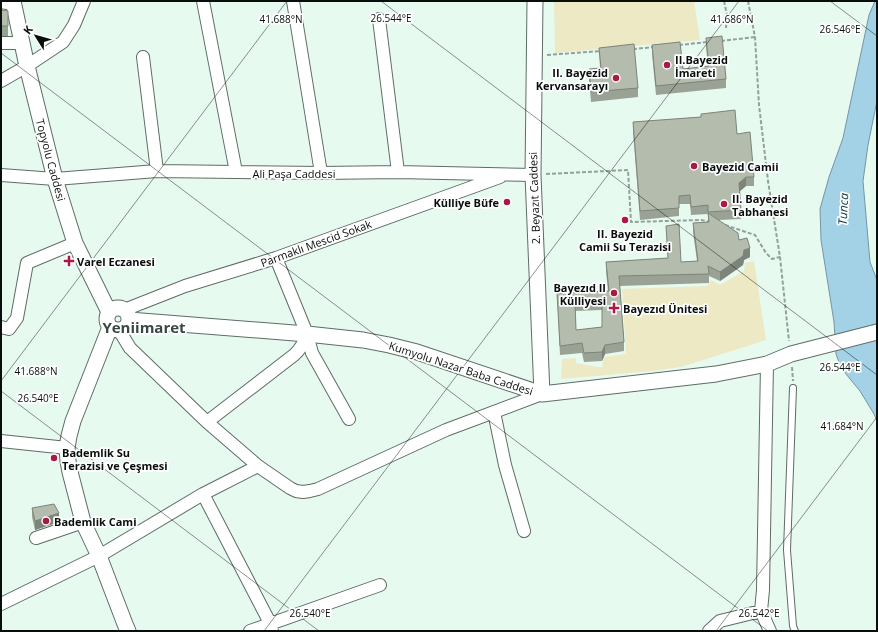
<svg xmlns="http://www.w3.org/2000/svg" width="878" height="632" font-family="'Open Sans',sans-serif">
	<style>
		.green { fill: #ece9c4 }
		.water { fill: #a3d1e5; stroke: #7496a4 }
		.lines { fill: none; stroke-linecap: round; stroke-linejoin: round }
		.service-casing { stroke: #5d6d65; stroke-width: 8 }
		.minor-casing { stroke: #5d6d65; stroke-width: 14 }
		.tertiary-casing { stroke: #5d6d65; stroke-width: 17 }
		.path { stroke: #93a199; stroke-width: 2; stroke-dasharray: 4 2; stroke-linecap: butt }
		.service { stroke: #fff; stroke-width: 6 }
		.minor { stroke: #fff; stroke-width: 12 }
		.tertiary { stroke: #fff; stroke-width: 15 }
		.wall { fill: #9aa295; fill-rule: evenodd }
		.shaded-wall { fill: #7d8479 }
		.building { fill: #b3bcad; stroke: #7d8479; fill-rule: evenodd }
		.ticks { fill: none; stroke: #080e0b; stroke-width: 1; stroke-opacity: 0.45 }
		.poi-dot { fill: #ac1845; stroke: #fff; stroke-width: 1.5 }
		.labels { text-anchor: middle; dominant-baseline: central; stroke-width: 3.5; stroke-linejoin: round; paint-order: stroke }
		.poi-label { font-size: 11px; font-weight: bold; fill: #080e0b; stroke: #fff; text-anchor: start }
		.street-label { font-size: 11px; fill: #080e0b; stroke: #fff }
		.water-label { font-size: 12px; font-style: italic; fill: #04303e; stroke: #fff }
		.district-label { font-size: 15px; font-weight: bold; fill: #394941; stroke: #fff }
		.ticks-label { font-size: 10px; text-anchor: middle; fill: #080e0b; stroke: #fff; stroke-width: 3.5; stroke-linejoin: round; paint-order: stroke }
	</style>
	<rect width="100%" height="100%" fill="#e7faf0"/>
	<!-- green -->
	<path class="green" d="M 554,1 L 694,1 L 700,40 L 555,53 Z
		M 754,261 L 766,340 L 681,367 L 652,371 L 561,379 L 562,359 L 576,358 L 576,363 L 598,367 L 602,367 L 604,357 L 626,354 L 622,289 L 707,286 L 711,280 L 720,285 L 744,271 L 745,263 Z"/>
	<!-- water -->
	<path class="water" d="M 875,1 L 877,1 L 877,101 L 868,145 L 863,181 L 870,262 L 877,280 L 877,421 L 874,414 L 860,391 L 841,368 L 836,354 L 834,322 L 821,240 L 820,209 L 829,177 L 843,138 L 869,15 Z"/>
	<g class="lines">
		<!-- service casing -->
		<g class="service-casing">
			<path id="service" d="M 793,388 L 787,550 L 793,626 L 795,631"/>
		</g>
		<!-- minor casing -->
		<g class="minor-casing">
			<path id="minor" d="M 203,1 L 236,172
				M 293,1 L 321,173
				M 1,2 L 13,4
				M 379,19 L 398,172
				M 1,43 L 22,43
				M 143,57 L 157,171
				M 1,81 L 27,66 L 63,42 L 74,25 L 84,1
				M 1,175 L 55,179 L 157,171 L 321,173 L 398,172 L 533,175
				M 276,258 L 307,334 L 312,353 L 349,419
				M 124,310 L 185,286 L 276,258 L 500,177
				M 1,327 L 9,329 L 17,318 L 27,263 L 75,243
				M 119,330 L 130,348 L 207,422
				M 307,334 C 304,343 301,349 294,355 L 207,422 L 258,466 L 290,488 L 296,491 L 303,492 L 310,491 L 318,489 L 446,430 L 542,394
				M 767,364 L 763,590 L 761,611 L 770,631
				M 494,412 L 505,465 L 524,531
				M 1,441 L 67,448
				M 203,494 L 270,623 L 272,631
				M 36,538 L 83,522
				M 1,604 L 99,556 L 203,494 L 258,466
				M 250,631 L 380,585
				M 709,631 L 720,621 L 761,611"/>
		</g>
		<!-- tertiary casing -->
		<g class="tertiary-casing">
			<path id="tertiary" d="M 13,1 L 27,66 L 55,179 L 75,243 L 109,312
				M 535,1 L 533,175 L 542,394
				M107 319a11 11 0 1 1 22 0a11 11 0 1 1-22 0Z
				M 129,320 L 307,334 L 363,340 L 389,345 L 417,352 L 542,394 L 716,374 L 767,364 L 791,354 L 877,332
				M 110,327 L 73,421 L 69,436 L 67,448 L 68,461 L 70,472 L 83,522 L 99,556 L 125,624 L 128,631"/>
		</g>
		<!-- path -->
		<path class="path" d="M 724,1 L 727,15 L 726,28
			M 748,1 L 755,37 L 759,105 L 768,181 L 780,257 L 789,341
			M 721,41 L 755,37
			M 679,45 L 708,42
			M 633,49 L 655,47
			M 547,55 L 601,51
			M 546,174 L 628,170 L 631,222 L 701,220 L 711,222
			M 725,225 L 755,235 L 766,253 L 772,259 L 780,257
			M 792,367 L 793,381"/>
		<!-- service -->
		<use href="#service" class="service"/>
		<!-- minor -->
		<use href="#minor" class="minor"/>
		<!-- tertiary -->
		<use href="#tertiary" class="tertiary"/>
	</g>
	<!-- wall -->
	<path class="wall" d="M 1,10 L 8,11 L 8,36 L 1,36 Z
		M 706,38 L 726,79 L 726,88 L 656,95 L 652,54 L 652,45 L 683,69 L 708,67 L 706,47 Z
		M 599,48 L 638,88 L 638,97 L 591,102 L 589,78 L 589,69 L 600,68 Z
		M 701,114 L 737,134 L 754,177 L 754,186 L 746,186 L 740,191 L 741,219 L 719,220 L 739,240 L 750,257 L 744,260 L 743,265 L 720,281 L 709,276 L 709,283 L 620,286 L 624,342 L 624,351 L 605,354 L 602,361 L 584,362 L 582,353 L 560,355 L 557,293 L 608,291 L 606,271 L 606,262 L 668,258 L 666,226 L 681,262 L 697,261 L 693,232 L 693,223 L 708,222 L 708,214 L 691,215 L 690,204 L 679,204 L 679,216 L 640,220 L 633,131 L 633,122 L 701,117 ZM 602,310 L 602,327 L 576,330 L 575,311 Z
		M 32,508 L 59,522 L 35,530 L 32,517 Z"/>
	<!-- shaded-wall -->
	<path class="shaded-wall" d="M 746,177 L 746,186 L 739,192 L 739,183 Z
		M 750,248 L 750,257 L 744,260 L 743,265 L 720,281 L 720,272 L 744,250 Z
		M 605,345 L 605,354 L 602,361 L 602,352 Z
		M 59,513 L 59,522 L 35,530 L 35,521 Z"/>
	<!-- building -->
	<path class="building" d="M 1,10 L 8,11 L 8,26 L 1,26 Z
		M 722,36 L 726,79 L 656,86 L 652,45 L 680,42 L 683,69 L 709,66 L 706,38 Z
		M 634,44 L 638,88 L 591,92 L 589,69 L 601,68 L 599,48 Z
		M 735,110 L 737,134 L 750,132 L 754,177 L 746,177 L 739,183 L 741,210 L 708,212 L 708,205 L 691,207 L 690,195 L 679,196 L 679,208 L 640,211 L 633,122 L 701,117 L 701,114 Z
		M 708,213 L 738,233 L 739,240 L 747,238 L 750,248 L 744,250 L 743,256 L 720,272 L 708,266 L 709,274 L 619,276 L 624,342 L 605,345 L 602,352 L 584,353 L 582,343 L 560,346 L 557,293 L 609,291 L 606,262 L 668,258 L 666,226 L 679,224 L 681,262 L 698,261 L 693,223 L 709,222 ZM 602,301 L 602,327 L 576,330 L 575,302 Z
		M 54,504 L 59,513 L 35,521 L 32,508 Z"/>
	<!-- ticks -->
	<path class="ticks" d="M 381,1 L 877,375M 830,1 L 877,36M 1,53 L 768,631M 1,381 L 287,1M 1,391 L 319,631M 264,631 L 739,1M 716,631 L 877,417"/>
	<!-- markers -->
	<g class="poi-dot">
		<circle cx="667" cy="65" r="4"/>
		<circle cx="616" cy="78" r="4"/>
		<circle cx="694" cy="166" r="4"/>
		<circle cx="507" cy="202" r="4"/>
		<circle cx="724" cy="204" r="4"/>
		<circle cx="625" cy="220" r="4"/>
		<path d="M67 255h4v4h4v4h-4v4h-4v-4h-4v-4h4z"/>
		<circle cx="614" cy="293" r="4"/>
		<path d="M612 302h4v4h4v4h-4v4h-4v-4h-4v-4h4z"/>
		<circle cx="54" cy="458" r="4"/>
		<circle cx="46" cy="521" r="4"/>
	</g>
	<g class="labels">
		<!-- poi labels -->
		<g class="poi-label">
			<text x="675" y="59">II.Bayezid<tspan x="675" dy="13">İmareti</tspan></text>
			<text x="608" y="72" text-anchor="end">II. Bayezid<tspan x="608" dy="13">Kervansarayı</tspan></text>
			<text x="702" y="166">Bayezid Camii</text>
			<text x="732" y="198">II. Bayezid<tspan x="732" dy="13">Tabhanesi</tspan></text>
			<text x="499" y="202" text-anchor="end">Külliye Büfe</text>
			<text x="625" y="233" text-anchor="middle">II. Bayezid<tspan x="625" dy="13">Camii Su Terazisi</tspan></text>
			<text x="77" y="261">Varel Eczanesi</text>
			<text x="606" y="287" text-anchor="end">Bayezıd II<tspan x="606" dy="13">Külliyesi</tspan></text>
			<text x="623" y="308">Bayezıd Ünitesi</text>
			<text x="62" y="452">Bademlik Su<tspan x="62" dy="13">Terazisi ve Çeşmesi</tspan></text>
			<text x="54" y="521">Bademlik Cami</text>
		</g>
		<!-- street labels -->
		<g class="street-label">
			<text transform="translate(51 160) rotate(75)">Topyolu Caddesi</text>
			<text x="294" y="173">Ali Paşa Caddesi</text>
			<text transform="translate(534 198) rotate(-92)">2. Beyazıt Caddesi</text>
			<text transform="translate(316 243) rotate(-20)">Parmaklı Mescid Sokak</text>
			<text transform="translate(461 368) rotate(18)">Kumyolu Nazar Baba Caddesi</text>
		</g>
		<!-- water labels -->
		<g class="water-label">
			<text transform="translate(843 209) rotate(-87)">Tunca</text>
		</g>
		<!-- district labels -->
		<g class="district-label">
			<text x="144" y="327">Yeniimaret</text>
		</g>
	</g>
	<g class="ticks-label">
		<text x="391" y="22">26.544°E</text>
		<text x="732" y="23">41.686°N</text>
		<text x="281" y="23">41.688°N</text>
		<text x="840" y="33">26.546°E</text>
		<text x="840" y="371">26.544°E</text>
		<text x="36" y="375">41.688°N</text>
		<text x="38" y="402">26.540°E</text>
		<text x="842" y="430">41.684°N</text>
		<text x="310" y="617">26.540°E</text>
		<text x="759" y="617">26.542°E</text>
	</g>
	<!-- border -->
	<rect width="878" height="632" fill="none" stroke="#080e0b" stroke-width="4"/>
	<!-- north arrow -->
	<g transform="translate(36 36) rotate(307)" stroke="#ffffff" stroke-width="3" paint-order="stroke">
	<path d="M0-3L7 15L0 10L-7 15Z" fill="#080e0b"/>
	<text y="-6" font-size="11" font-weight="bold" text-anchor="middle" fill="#080e0b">K</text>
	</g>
</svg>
